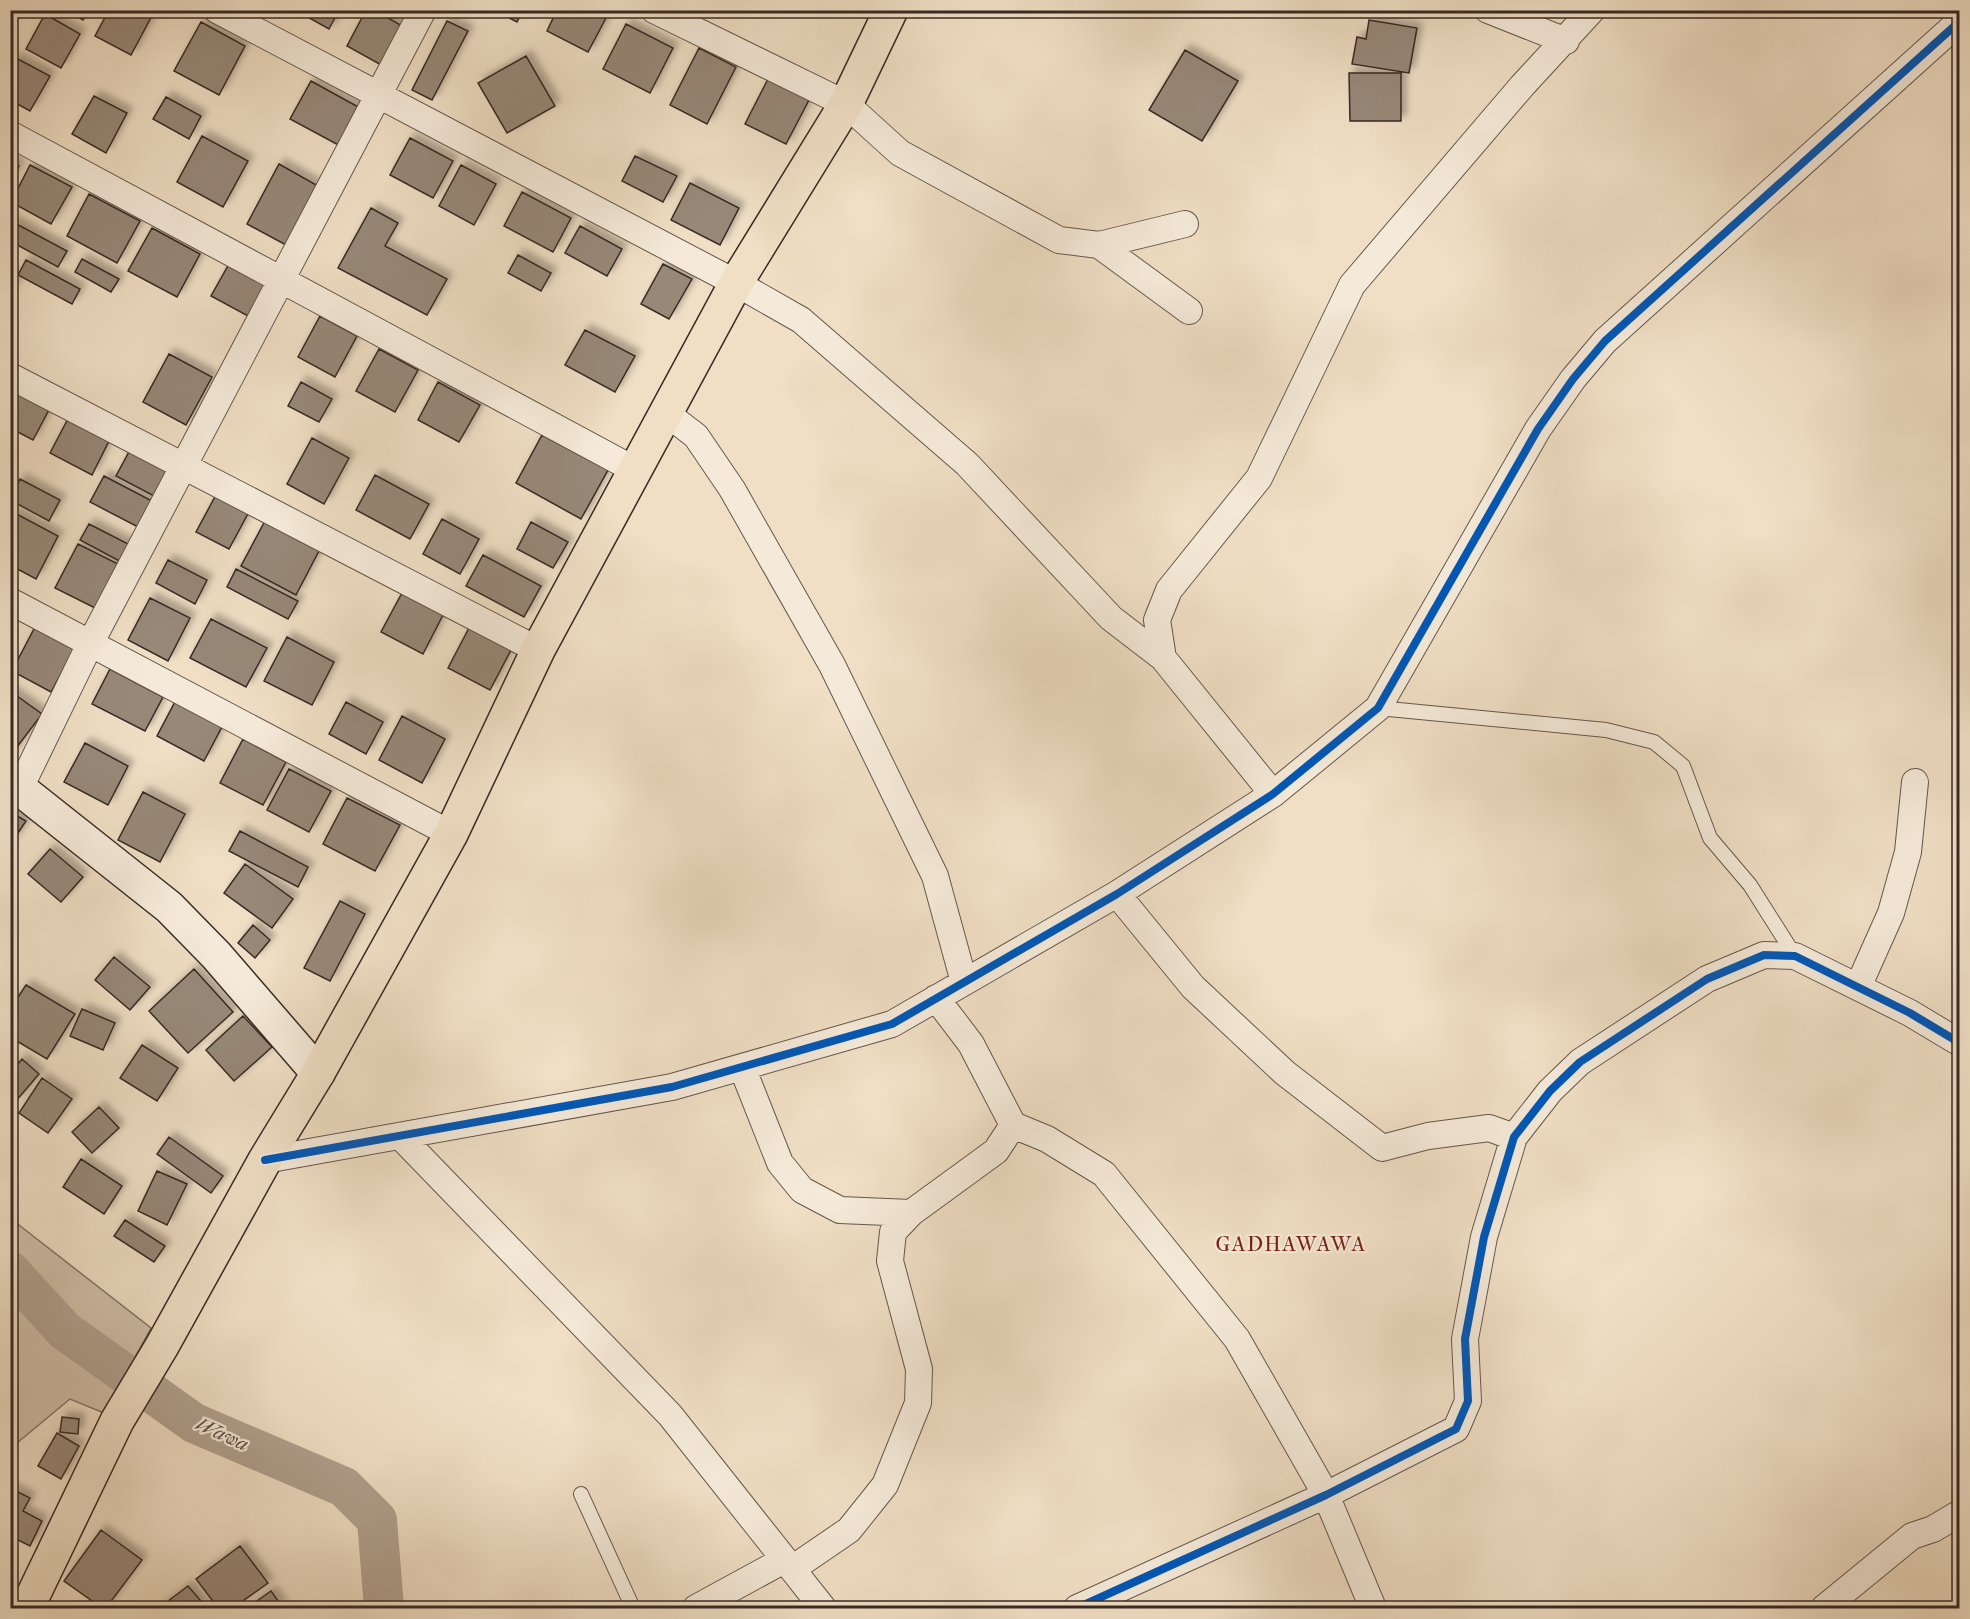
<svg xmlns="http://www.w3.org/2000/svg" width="1970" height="1619" font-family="'IM FELL French Canon',serif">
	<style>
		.green { fill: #d1c0aa; stroke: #847568; stroke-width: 1.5 }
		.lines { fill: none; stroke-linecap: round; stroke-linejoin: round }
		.river { stroke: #b1a18f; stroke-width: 40 }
		.building { fill: #978878; stroke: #372a25; stroke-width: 1.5; filter: url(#shadow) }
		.lane-casing { stroke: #65574d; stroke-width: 16 }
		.street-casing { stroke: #65574d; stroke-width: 28 }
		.secondary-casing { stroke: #372a25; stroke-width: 36 }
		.primary-casing { stroke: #372a25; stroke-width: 36 }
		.lane { stroke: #f5ead9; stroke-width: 14 }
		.street { stroke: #f5ead9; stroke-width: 26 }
		.secondary { stroke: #f5ead9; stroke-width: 33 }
		.primary { stroke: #f0dfc5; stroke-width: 33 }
		.cycleway-casing { stroke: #f5ead9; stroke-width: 11 }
		.cycleway { stroke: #0057b8; stroke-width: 8 }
		.labels { text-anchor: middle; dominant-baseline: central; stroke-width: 4.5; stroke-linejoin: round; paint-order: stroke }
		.water-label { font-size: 20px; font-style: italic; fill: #5c4e45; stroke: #f5ead9 }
		.quarter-label { font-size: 21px; letter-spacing: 1.5px; fill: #7a1f14; stroke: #f5ead9 }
	</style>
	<defs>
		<filter id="shadow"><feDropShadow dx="5.5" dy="-5.5" stdDeviation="3" flood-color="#0004"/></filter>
	</defs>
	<rect width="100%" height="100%" fill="#f0dfc5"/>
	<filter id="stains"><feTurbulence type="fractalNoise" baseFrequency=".00333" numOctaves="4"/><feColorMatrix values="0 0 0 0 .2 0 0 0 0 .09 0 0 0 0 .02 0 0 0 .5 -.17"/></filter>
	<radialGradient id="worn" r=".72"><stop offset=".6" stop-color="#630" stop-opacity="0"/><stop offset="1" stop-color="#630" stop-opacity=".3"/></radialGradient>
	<!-- green -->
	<path class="green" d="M 10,1218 L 151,1328 L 104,1413 L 70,1399 L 11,1448 Z"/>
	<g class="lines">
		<!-- river -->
		<path class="river" d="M 10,1271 L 65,1331 L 194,1423 L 344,1487 L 377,1520 L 384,1608"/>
	</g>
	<!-- building -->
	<path class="building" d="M 66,10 L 89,10 L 83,20 Z
		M 109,10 L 155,10 L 131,55 L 95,36 Z
		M 295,10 L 339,10 L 329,29 Z
		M 366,10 L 374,10 L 404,27 L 383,66 L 347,46 Z
		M 494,10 L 523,10 L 517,22 Z
		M 557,10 L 600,10 L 608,14 L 588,52 L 547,31 Z
		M 45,14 L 80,34 L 61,68 L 26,49 Z
		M 1369,20 L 1417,28 L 1409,73 L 1352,64 L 1357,37 L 1366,39 Z
		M 447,21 L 468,31 L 432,100 L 412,90 Z
		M 201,22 L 245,46 L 219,95 L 174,71 Z
		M 626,24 L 673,48 L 650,93 L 603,69 Z
		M 699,48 L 736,67 L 707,124 L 670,105 Z
		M 1185,50 L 1238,81 L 1202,141 L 1149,110 Z
		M 526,56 L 555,106 L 507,133 L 478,83 Z
		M 16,58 L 50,76 L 30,111 L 10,100 L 10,67 Z
		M 1349,73 L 1401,73 L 1401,121 L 1350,121 Z
		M 768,79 L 809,100 L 786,144 L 745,124 Z
		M 311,81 L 362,109 L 342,147 L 290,119 Z
		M 94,96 L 127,113 L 106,153 L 72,134 Z
		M 166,97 L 201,116 L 189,139 L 153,119 Z
		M 202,136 L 248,161 L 223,207 L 177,182 Z
		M 410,138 L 453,161 L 433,198 L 390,175 Z
		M 635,156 L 677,176 L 663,202 L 622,181 Z
		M 10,161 L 19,166 L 10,181 Z
		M 279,164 L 318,186 L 286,245 L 247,224 Z
		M 30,165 L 72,187 L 51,224 L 11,202 Z
		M 461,165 L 496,184 L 474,225 L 439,206 Z
		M 690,183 L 739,208 L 720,245 L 671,220 Z
		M 522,192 L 571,218 L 553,252 L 504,226 Z
		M 89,194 L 140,221 L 117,263 L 67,236 Z
		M 371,208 L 398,223 L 385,246 L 447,279 L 427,315 L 338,268 Z
		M 11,221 L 67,251 L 58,267 L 10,241 Z
		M 580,226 L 622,249 L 607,276 L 565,253 Z
		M 152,228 L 200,254 L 177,297 L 128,271 Z
		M 518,255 L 551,273 L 541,291 L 508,273 Z
		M 82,259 L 119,279 L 111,292 L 75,272 Z
		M 26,260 L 80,289 L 72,304 L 18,275 Z
		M 229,264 L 265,284 L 248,316 L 211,296 Z
		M 663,264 L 692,279 L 669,319 L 641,304 Z
		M 10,277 L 17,281 L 10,293 Z
		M 320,316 L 357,336 L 335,377 L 298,357 Z
		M 585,330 L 635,356 L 615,392 L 565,365 Z
		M 379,349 L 418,370 L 395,412 L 356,391 Z
		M 169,354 L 212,377 L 186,425 L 143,402 Z
		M 301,382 L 332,399 L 319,422 L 288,406 Z
		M 438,382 L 480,405 L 459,442 L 418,420 Z
		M 10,387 L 51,406 L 33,440 L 10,428 Z
		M 70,415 L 111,437 L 92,475 L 50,453 Z
		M 542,435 L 608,470 L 581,519 L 516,483 Z
		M 312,438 L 349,458 L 324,504 L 287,484 Z
		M 131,448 L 169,468 L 154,496 L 116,476 Z
		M 375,475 L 429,504 L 410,539 L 356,510 Z
		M 104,476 L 154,502 L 140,528 L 90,502 Z
		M 20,479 L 60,500 L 49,521 L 10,500 Z
		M 218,491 L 251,508 L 229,549 L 196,532 Z
		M 11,511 L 58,536 L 36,579 L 10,565 Z
		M 266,519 L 321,547 L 296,595 L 241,566 Z
		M 442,519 L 479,539 L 460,574 L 423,554 Z
		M 531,522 L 568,542 L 553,568 L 517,549 Z
		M 89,524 L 134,547 L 125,564 L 80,540 Z
		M 78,544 L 120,565 L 97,609 L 55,588 Z
		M 483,555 L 541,586 L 524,617 L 466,586 Z
		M 168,560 L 207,580 L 195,604 L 156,583 Z
		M 236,569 L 298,601 L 288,619 L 227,587 Z
		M 403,591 L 444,613 L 423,654 L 381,632 Z
		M 150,598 L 190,618 L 168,661 L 128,640 Z
		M 211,619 L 267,648 L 246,687 L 190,658 Z
		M 36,625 L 76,646 L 51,692 L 12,671 Z
		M 469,628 L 511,650 L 490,690 L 448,668 Z
		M 287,637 L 334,662 L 312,705 L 264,681 Z
		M 110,669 L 163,697 L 145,731 L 92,704 Z
		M 10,691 L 42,714 L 11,755 L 10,755 Z
		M 177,698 L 224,723 L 204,761 L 157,736 Z
		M 346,702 L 383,722 L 366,754 L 329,734 Z
		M 402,716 L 445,739 L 422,783 L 379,760 Z
		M 243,739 L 286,762 L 263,805 L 220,783 Z
		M 85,743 L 128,766 L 108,805 L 64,782 Z
		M 289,769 L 331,791 L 309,832 L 267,810 Z
		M 143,792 L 185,814 L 160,862 L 118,840 Z
		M 347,798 L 400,825 L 375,871 L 323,844 Z
		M 10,812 L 26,821 L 10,845 Z
		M 240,831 L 308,867 L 298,887 L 229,851 Z
		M 50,849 L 83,877 L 61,902 L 28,874 Z
		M 245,864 L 293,899 L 272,928 L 224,893 Z
		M 340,901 L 365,914 L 330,981 L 304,968 Z
		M 253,925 L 270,940 L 255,958 L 238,943 Z
		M 114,957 L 150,987 L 130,1010 L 95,980 Z
		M 194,969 L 233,1012 L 188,1053 L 149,1011 Z
		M 26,985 L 75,1014 L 47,1059 L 10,1037 L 10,1009 Z
		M 82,1009 L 115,1023 L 103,1050 L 70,1036 Z
		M 243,1016 L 272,1047 L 234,1081 L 206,1050 Z
		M 142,1045 L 178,1068 L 157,1101 L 120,1078 Z
		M 22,1059 L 39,1074 L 16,1101 L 10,1096 L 10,1073 Z
		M 42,1078 L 72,1099 L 48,1133 L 19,1113 Z
		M 99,1107 L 119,1128 L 92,1153 L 72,1132 Z
		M 169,1137 L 223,1176 L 211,1193 L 157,1154 Z
		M 81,1159 L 122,1186 L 104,1214 L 63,1187 Z
		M 157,1171 L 187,1184 L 167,1225 L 138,1211 Z
		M 125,1220 L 165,1246 L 154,1262 L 114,1236 Z
		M 62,1417 L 79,1419 L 78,1434 L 60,1432 Z
		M 57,1433 L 79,1446 L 61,1479 L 38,1466 Z
		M 10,1488 L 30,1498 L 23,1511 L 42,1521 L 30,1546 L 10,1536 Z
		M 101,1530 L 142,1560 L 106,1608 L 102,1608 L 64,1581 Z
		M 240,1546 L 268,1583 L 233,1608 L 218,1608 L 196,1579 Z
		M 188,1586 L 207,1608 L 159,1608 Z
		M 271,1591 L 283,1608 L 247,1608 Z"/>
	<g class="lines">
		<!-- lane casing -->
		<g class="lane-casing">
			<path id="lane" d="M 1378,708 L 1606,730 L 1654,742 L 1683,766 L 1710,838 L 1750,885 L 1795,956
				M 581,1494 L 633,1608"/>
		</g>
		<!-- street casing -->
		<g class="street-casing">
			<path id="street" d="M 217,10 L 736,283 L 801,320 L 967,464 L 1111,618 L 1163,658
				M 654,10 L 846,104 L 900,153 L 1059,240 L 1099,245 L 1185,224
				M 1488,10 L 1566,41
				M 10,134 L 635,470
				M 1099,245 L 1189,311
				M 10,376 L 538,650
				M 666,413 L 696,436 L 732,489 L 832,665 L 935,876 L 964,982
				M 10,601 L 451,834
				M 20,788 L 90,644 L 423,10
				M 1273,794 L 1163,658 L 1157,620 L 1169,590 L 1259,478 L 1352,285 L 1522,86 L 1592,10
				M 1117,894 L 1193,987 L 1285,1073 L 1382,1148 L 1428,1136 L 1489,1128 L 1514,1137
				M 1858,987 L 1891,913 L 1908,852 L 1915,782
				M 742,1067 L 780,1163 L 802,1190 L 840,1210 L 911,1213
				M 1013,1125 L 1047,1139 L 1104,1174 L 1237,1339 L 1326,1495 L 1373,1608
				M 400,1136 L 670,1415 L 823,1608
				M 265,1160 L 672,1087 L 892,1024 L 1117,894 L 1273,794 L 1378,708 L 1538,429 L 1573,379 L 1605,341 L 1960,21
				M 792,1569 L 849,1530 L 885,1485 L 918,1403 L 919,1369 L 890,1261 L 893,1232 L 911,1213 L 996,1151 L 1013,1125 L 971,1044 L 936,998
				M 696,1608 L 784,1560
				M 1077,1608 L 1326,1495 L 1456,1429 L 1468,1401 L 1465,1339 L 1484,1237 L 1514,1137 L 1550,1091 L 1580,1062 L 1707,979 L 1764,955 L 1795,956 L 1910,1013 L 1960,1043
				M 1824,1608 L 1912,1536 L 1933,1529 L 1960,1513"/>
		</g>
		<!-- secondary casing -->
		<g class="secondary-casing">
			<path id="secondary" d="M 10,781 L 169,907 L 216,955 L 318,1073"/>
		</g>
		<!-- primary casing -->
		<g class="primary-casing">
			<path id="primary" d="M 27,1608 L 117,1421 L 162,1346 L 265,1160 L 318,1073 L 451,834 L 538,650 L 736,283 L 846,104 L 891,10"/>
		</g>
		<!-- lane -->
		<use href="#lane" class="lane"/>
		<!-- street -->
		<use href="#street" class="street"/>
		<!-- secondary -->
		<use href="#secondary" class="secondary"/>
		<!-- primary -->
		<use href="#primary" class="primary"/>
		<!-- cycleway casing -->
		<g class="cycleway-casing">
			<path id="cycleway" d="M 265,1160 L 672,1087 L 892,1024 L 1117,894 L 1273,794 L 1378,708 L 1538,429 L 1573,379 L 1605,341 L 1960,21
				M 1077,1608 L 1326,1495 L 1456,1429 L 1468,1401 L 1465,1339 L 1484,1237 L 1514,1137 L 1550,1091 L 1580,1062 L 1707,979 L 1764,955 L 1795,956 L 1910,1013 L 1960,1043"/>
		</g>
		<!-- cycleway -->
		<use href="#cycleway" class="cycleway"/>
	</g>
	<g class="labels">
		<!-- water labels -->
		<g class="water-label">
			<text transform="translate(222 1434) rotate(24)">Wawa</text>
		</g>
		<!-- quarter labels -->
		<g class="quarter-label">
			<text x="1291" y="1244">GADHAWAWA</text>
		</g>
	</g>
	<!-- margin -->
	<rect width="1970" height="1619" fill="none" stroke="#f0dfc5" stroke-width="36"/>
	<rect x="12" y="12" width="1946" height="1595" fill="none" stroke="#372a25" stroke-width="3"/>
	<rect x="18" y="18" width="1934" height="1583" fill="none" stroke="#372a25" stroke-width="1.5"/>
	<rect width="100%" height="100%" filter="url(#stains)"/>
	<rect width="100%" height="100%" fill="url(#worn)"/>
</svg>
